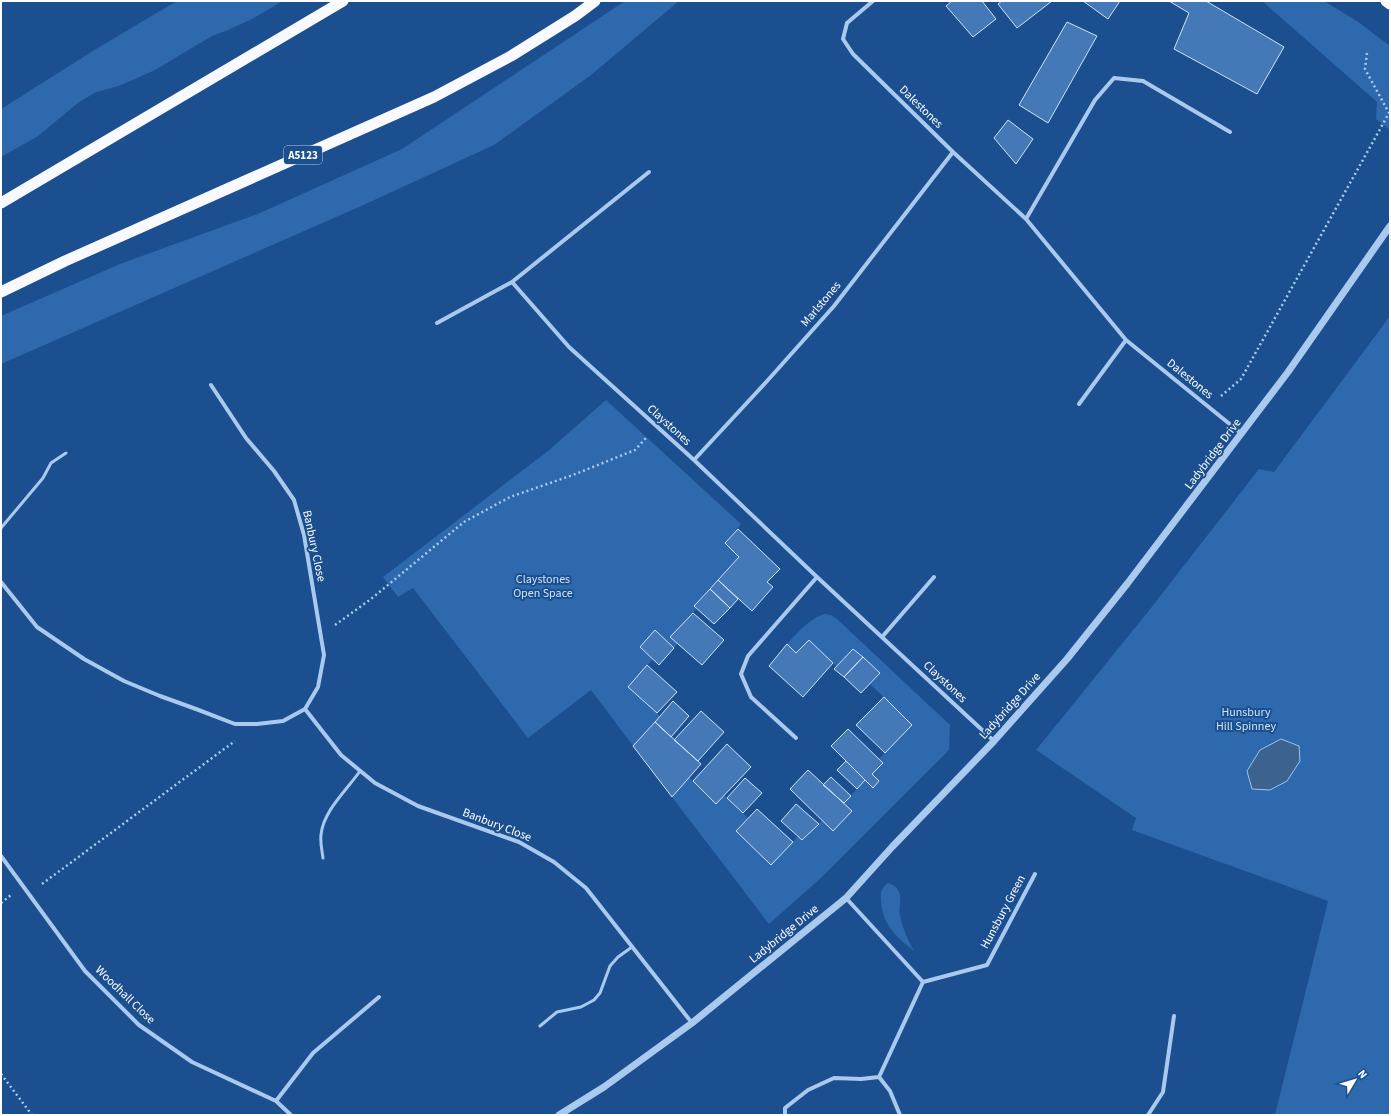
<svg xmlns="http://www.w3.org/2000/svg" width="1391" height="1116" font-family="'Source Sans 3',sans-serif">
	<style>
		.green { fill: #2e69ad }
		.water { fill: #3c6290; stroke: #9cc4f0 }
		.building { fill: #4478b7; stroke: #cfe3fa }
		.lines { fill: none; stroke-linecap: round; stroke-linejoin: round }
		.path { stroke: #a9c9ee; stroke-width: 2.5; stroke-dasharray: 2 3; stroke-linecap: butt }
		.service { stroke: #a9c9ee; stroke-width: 3 }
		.minor { stroke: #a9c9ee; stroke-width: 4 }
		.tertiary { stroke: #a9c9ee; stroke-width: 7 }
		.trunk { stroke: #f8faff; stroke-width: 11 }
		.labels { text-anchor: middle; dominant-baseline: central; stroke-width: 4; stroke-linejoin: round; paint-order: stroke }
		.shield { fill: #1b4f8f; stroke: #bbcadd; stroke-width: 1 }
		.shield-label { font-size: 11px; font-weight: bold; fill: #fff }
		.street-label { font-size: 12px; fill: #fff; stroke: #1b4f8f }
		.park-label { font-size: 12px; fill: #cfe3fa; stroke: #1b4f8f }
	</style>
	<rect width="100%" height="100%" fill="#1b4f8f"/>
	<!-- green -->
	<path class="green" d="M 177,1 L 283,1 L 252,19 L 228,30 L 212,36 L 155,70 L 119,86 L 96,92 L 78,103 L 38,136 L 1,157 L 1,109 L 96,49 Z
		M 625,1 L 679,1 L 591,75 L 494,145 L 359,207 L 1,364 L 1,316 L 120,264 L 260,213 L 402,149 Z
		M 1262,1 L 1324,1 L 1357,21 L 1390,46 L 1390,130 L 1376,119 L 1377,102 Z
		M 1390,316 L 1390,1115 L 1275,1115 L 1328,901 L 1132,830 L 1136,818 L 1036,750 L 1147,613 L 1259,469 L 1274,472 Z
		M 606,400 L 741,524 L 725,543 L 739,557 L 694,606 L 697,608 L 671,637 L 678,643 L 674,648 L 655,630 L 640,647 L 653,659 L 628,687 L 660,716 L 633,746 L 591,690 L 528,738 L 413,588 L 398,597 L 383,577 L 548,451 Z
		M 824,614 L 831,615 L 837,619 L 950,725 L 949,750 L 822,877 L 769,924 L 672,797 L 689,777 L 716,804 L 724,795 L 748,818 L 736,831 L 771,865 L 798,836 L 803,840 L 822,820 L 844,803 L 865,780 L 873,787 L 879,781 L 872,774 L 883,763 L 879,759 L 912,725 L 870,684 L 880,673 L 854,649 L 837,667 L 809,640 L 796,653 L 787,644 C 798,632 808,620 824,614 Z
		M 888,883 C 892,884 896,886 898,890 C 903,898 898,907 900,915 C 902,927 908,940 914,951 C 896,937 881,923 881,899 C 880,893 882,887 888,883 Z"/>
	<!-- water -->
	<path class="water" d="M 1281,739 L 1299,746 L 1300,761 L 1287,781 L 1270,790 L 1252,789 L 1247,771 L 1260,750 Z"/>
	<!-- building -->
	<path class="building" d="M 952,1 L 982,1 L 996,19 L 973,37 L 946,6 Z
		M 1002,1 L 1052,1 L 1017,28 L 998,4 Z
		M 1083,1 L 1120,1 L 1108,19 Z
		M 1169,1 L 1206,1 L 1284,47 L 1257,94 L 1174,49 L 1189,13 Z
		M 1067,22 L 1097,36 L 1048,123 L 1019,105 Z
		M 1008,120 L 1033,139 L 1016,164 L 994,138 Z
		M 738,529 L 780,569 L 767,582 L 773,587 L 752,611 L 718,580 L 739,557 L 725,543 Z
		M 718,580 L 738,599 L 730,608 L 710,589 Z
		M 710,589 L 730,608 L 714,624 L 694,606 Z
		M 693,613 L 724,640 L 702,665 L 670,637 Z
		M 655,630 L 674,648 L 659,665 L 640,647 Z
		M 809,640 L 833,663 L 803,697 L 769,666 L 787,644 L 796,653 Z
		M 853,649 L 863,657 L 844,677 L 834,669 Z
		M 863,657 L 880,673 L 861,693 L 844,677 Z
		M 647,665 L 677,692 L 657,713 L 628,687 Z
		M 884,697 L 912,725 L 885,753 L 856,725 Z
		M 673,701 L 689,716 L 671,737 L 655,722 Z
		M 701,711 L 724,732 L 698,761 L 674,740 Z
		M 655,722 L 701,764 L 672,797 L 633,746 Z
		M 848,729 L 883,763 L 872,774 L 879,781 L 873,788 L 831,746 Z
		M 727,744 L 751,767 L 716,804 L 693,781 Z
		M 846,761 L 865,780 L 857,789 L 837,770 Z
		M 808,770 L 852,811 L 833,831 L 790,789 Z
		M 831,777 L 851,796 L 844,803 L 823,785 Z
		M 745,778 L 762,793 L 743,813 L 727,798 Z
		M 796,804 L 819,824 L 802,840 L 781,821 Z
		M 757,809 L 793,842 L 771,865 L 736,831 Z"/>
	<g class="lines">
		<!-- path -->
		<path class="path" d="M 1221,396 L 1241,379 L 1389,113 L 1365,69 L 1367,53
			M 335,625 L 371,599 L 464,522 L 510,497 L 573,475 L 635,450 L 646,438
			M 42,884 L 235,741
			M 1,903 L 11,895
			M 1,1074 L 32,1115"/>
		<!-- service -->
		<path class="service" d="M 1,528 L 43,478 L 51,463 L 66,453
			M 323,858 C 322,850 320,843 321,835 C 323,811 347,790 360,771
			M 540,1026 L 557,1012 L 581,1007 L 594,1000 L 600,993 L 610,966 L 618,957 L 632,947"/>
		<!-- minor -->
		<path class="minor" d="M 873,1 L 847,23 L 843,39 L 853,54 L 953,152 L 1026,219 L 1126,340 L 1242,434
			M 1026,219 L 1095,100 L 1114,78 L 1143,81 L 1230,132
			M 512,282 L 569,347 L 694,460 L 817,577 L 994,741
			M 437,323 L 512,282 L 649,172
			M 211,385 L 246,438 L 274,471 L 294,500 L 304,535 L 324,655 L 318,687 L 305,709
			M 1079,404 L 1126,340
			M 694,460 L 768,380 L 834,306 L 953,152
			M 1,582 L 37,627 L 84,659 L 124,681 L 160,696 L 196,709 L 235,724 L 257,724 L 283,721 L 305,709 L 341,755 L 375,783 L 418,806 L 519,842 L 554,862 L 586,888 L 692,1023
			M 882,637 L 934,577
			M 796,738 L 751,697 L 741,674 L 748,656 L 817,577
			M 1,856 L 85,971 L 139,1025 L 192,1062 L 276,1101 L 291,1115
			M 846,898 L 923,982
			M 879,1077 L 923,982 L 987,965 L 1035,874
			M 276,1101 L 313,1053 L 379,997
			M 785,1115 L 785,1108 L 808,1090 L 834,1078 L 861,1079 L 879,1077 L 890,1091 L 900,1115
			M 1148,1115 L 1163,1092 L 1174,1016"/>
		<!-- tertiary -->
		<path class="tertiary" d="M 559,1115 L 604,1087 L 692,1023 L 846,898 L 892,847 L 994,741 L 1067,659 L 1127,584 L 1288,372 L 1390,226"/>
		<!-- trunk -->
		<path class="trunk" d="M 1386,1 L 1390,4
			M 1,203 L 343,1
			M 1,292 L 65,261 L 434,97 L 511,56 L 575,16 L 595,1"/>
	</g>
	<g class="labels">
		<!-- shield labels -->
		<rect class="shield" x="284" y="146" width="38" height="18" rx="3"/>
		<g class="shield-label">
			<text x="303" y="155">A5123</text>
		</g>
		<!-- street labels -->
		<g class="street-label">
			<text transform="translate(921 107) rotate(44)">Dalestones</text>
			<text transform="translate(821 304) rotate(-50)">Marlstones</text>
			<text transform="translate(1190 379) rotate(39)">Dalestones</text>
			<text transform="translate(669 425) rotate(42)">Claystones</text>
			<text transform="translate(1213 454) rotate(-53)">Ladybridge Drive</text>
			<text transform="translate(314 546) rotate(78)">Banbury Close</text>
			<text transform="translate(945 682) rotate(43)">Claystones</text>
			<text transform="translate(1010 706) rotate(-48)">Ladybridge Drive</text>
			<text transform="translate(497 825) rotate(21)">Banbury Close</text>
			<text transform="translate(1003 912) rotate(-62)">Hunsbury Green</text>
			<text transform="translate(784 934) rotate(-39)">Ladybridge Drive</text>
			<text transform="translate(125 995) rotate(44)">Woodhall Close</text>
		</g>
		<!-- park labels -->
		<g class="park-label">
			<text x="543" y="579">Claystones<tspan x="543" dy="14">Open Space</tspan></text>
			<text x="1246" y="712">Hunsbury<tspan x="1246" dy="14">Hill Spinney</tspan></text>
		</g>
	</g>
	<!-- border -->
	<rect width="1391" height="1116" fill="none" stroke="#ffffff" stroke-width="4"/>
	<!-- north arrow -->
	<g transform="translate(1355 1080) rotate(52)" stroke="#1b4f8f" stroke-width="3" paint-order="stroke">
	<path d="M0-3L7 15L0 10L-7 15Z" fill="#ffffff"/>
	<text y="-6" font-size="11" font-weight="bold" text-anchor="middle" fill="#ffffff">N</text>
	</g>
</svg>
